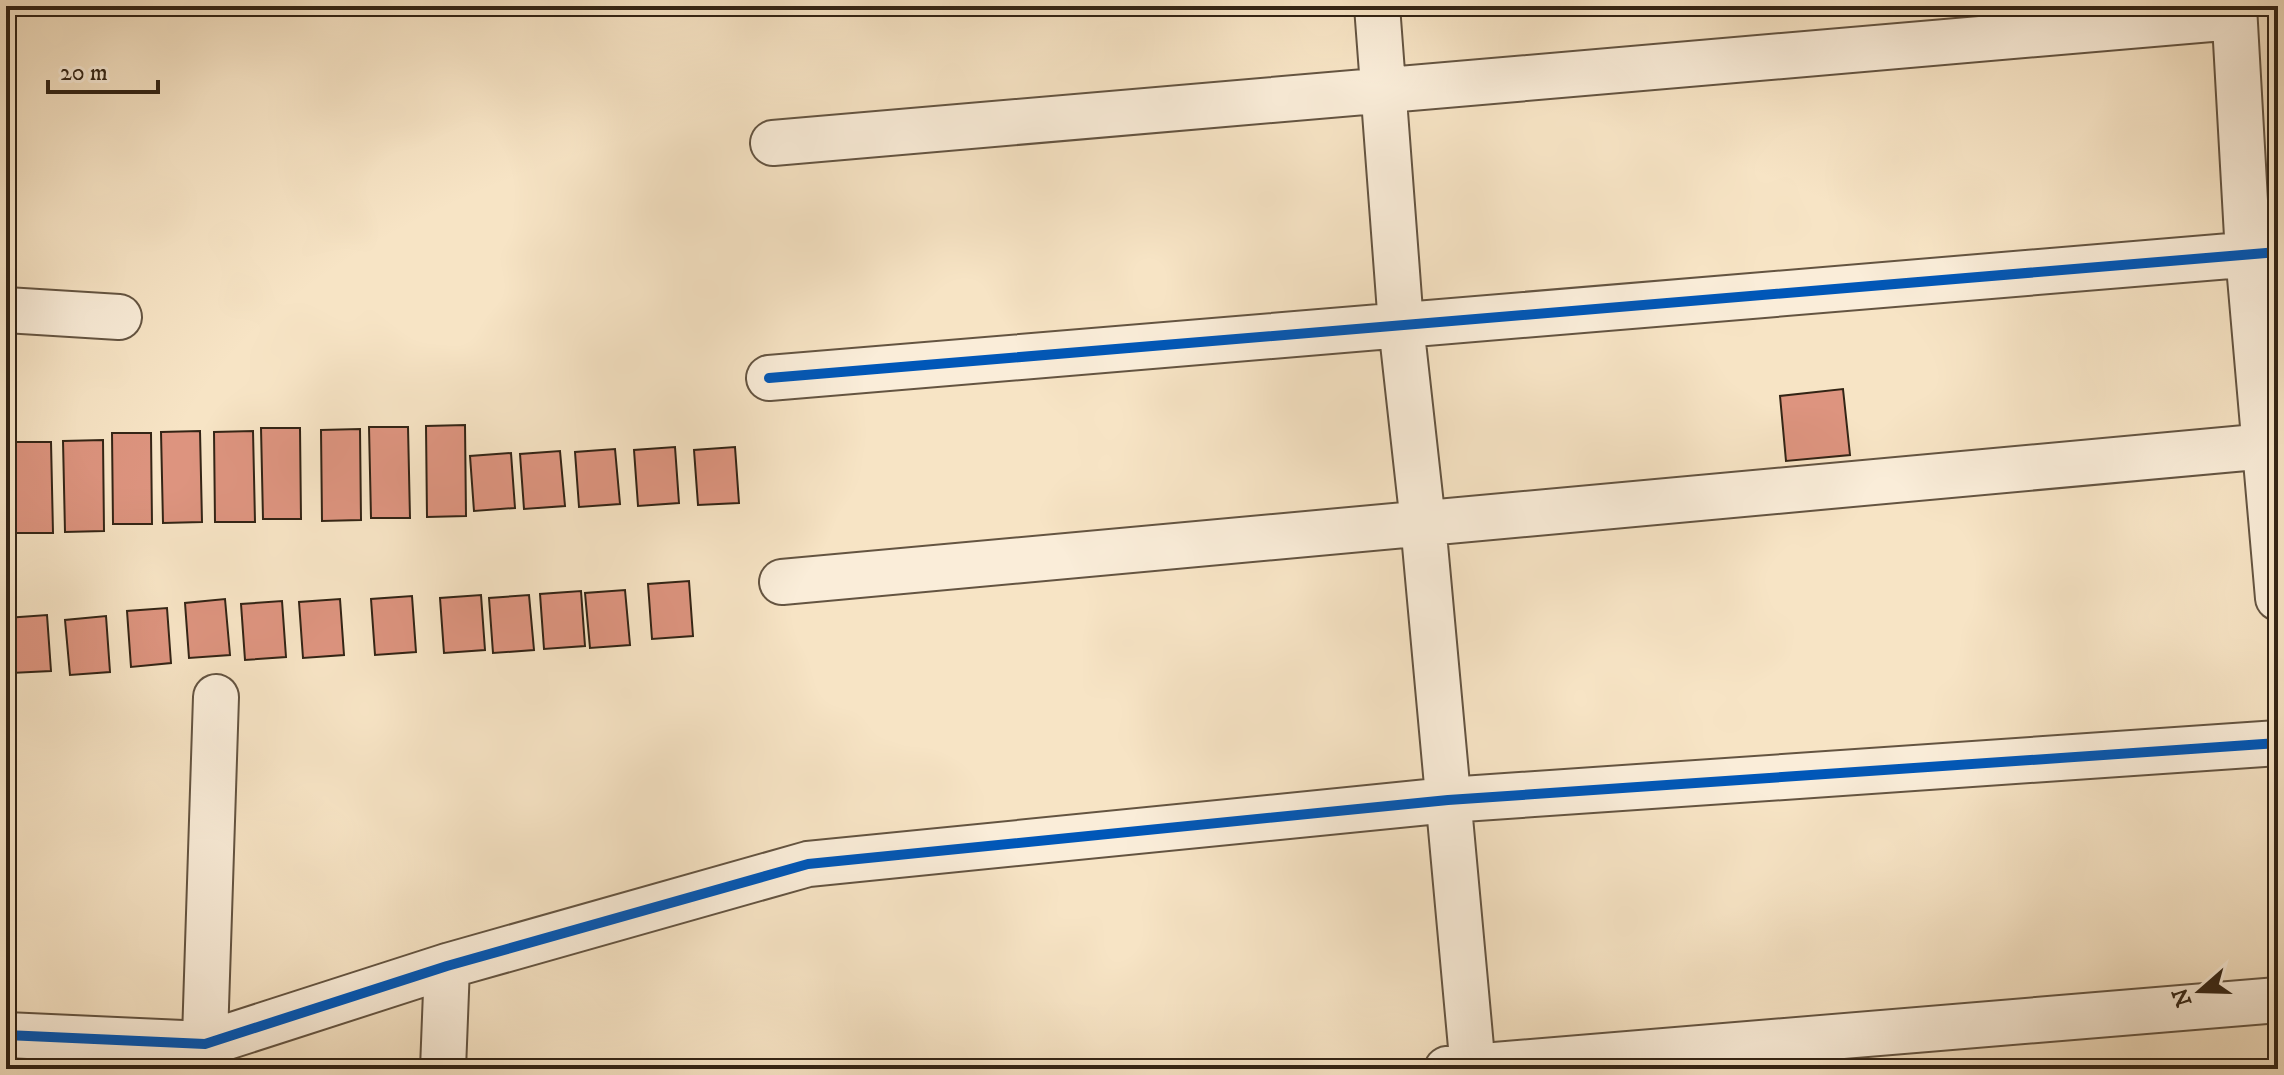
<svg xmlns="http://www.w3.org/2000/svg" width="2284" height="1075" font-family="'IM FELL DW Pica',serif">
	<style>
		.building { fill: #dd947f; stroke: #332415; stroke-width: 2 }
		.lines { fill: none; stroke-linecap: round; stroke-linejoin: round }
		.minor-casing { stroke: #645441; stroke-width: 48 }
		.minor { stroke: #faedd9; stroke-width: 44 }
		.cycleway-casing { stroke: #faedd9; stroke-width: 15 }
		.cycleway { stroke: #0057b8; stroke-width: 10 }
	</style>
	<rect width="100%" height="100%" fill="#f7e4c5"/>
	<filter id="stains"><feTurbulence type="fractalNoise" baseFrequency=".0025" numOctaves="4"/><feColorMatrix values="0 0 0 0 .2 0 0 0 0 .09 0 0 0 0 .02 0 0 0 .5 -.17"/></filter>
	<radialGradient id="worn" r=".72"><stop offset=".6" stop-color="#630" stop-opacity="0"/><stop offset="1" stop-color="#630" stop-opacity=".3"/></radialGradient>
	<!-- building -->
	<path class="building" d="M 1843,389 L 1850,455 L 1786,461 L 1780,396 Z
		M 465,425 L 466,516 L 427,517 L 426,426 Z
		M 369,427 L 408,427 L 410,518 L 371,518 Z
		M 261,428 L 300,428 L 301,519 L 263,519 Z
		M 360,429 L 361,520 L 322,521 L 321,430 Z
		M 200,431 L 202,522 L 163,523 L 161,432 Z
		M 253,431 L 255,522 L 215,522 L 214,432 Z
		M 112,433 L 151,433 L 152,524 L 113,524 Z
		M 103,440 L 104,531 L 65,532 L 63,441 Z
		M 12,442 L 51,442 L 53,533 L 14,533 Z
		M 675,447 L 679,503 L 638,506 L 634,450 Z
		M 735,447 L 739,503 L 698,505 L 694,450 Z
		M 615,449 L 620,504 L 579,507 L 575,452 Z
		M 560,451 L 565,506 L 524,509 L 520,454 Z
		M 511,453 L 515,508 L 474,511 L 470,456 Z
		M 689,581 L 693,636 L 652,639 L 648,584 Z
		M 625,590 L 630,645 L 590,648 L 585,593 Z
		M 581,591 L 585,646 L 544,649 L 540,594 Z
		M 481,595 L 485,650 L 444,653 L 440,598 Z
		M 529,595 L 534,650 L 493,653 L 489,598 Z
		M 412,596 L 416,652 L 375,655 L 371,599 Z
		M 225,599 L 230,655 L 189,658 L 185,603 Z
		M 340,599 L 344,655 L 303,658 L 299,602 Z
		M 282,601 L 286,657 L 245,660 L 241,604 Z
		M 167,608 L 171,663 L 131,667 L 127,611 Z
		M 47,615 L 51,671 L 11,673 L 6,618 Z
		M 106,616 L 110,672 L 70,675 L 65,620 Z
		M 2141,1063 L 2142,1069 L 2080,1069 Z"/>
	<g class="lines">
		<!-- minor casing -->
		<g class="minor-casing">
			<path id="minor" d="M 1377,6 L 1401,325 L 1423,523 L 1473,1069
				M 2234,6 L 2248,254 L 2278,598
				M 773,143 L 2234,17
				M 6,310 L 119,317
				M 769,378 L 2278,252
				M 782,582 L 2278,445
				M 6,1035 L 205,1044 L 447,966 L 808,864 L 1448,800 L 2278,743
				M 204,1069 L 216,697
				M 443,1069 L 447,966
				M 1447,1069 L 2278,1000"/>
		</g>
		<!-- minor -->
		<use href="#minor" class="minor"/>
		<!-- cycleway casing -->
		<g class="cycleway-casing">
			<path id="cycleway" d="M 769,378 L 2278,252
				M 6,1035 L 205,1044 L 447,966 L 808,864 L 1448,800 L 2278,743"/>
		</g>
		<!-- cycleway -->
		<use href="#cycleway" class="cycleway"/>
	</g>
	<!-- margin -->
	<rect width="2284" height="1075" fill="none" stroke="#f7e4c5" stroke-width="32"/>
	<rect x="8" y="8" width="2268" height="1059" fill="none" stroke="#332415" stroke-width="4"/>
	<rect x="16" y="16" width="2252" height="1043" fill="none" stroke="#332415" stroke-width="2"/>
	<!-- north arrow -->
	<g transform="translate(2200 991) rotate(250)" stroke="#faedd9" stroke-width="6" paint-order="stroke">
	<path d="M0-6L14 30L0 20L-14 30Z" fill="#332415"/>
	<text y="-12" font-size="22" font-weight="bold" text-anchor="middle" fill="#332415">N</text>
	</g>
	<!-- scale -->
	<path d="M48 80v12h110v-12" fill="none" stroke="#332415" stroke-width="4"/>
	<text x="60" y="80" font-size="24" fill="#332415" stroke="#faedd9" stroke-width="6" paint-order="stroke">20 m</text>
	<rect width="100%" height="100%" filter="url(#stains)"/>
	<rect width="100%" height="100%" fill="url(#worn)"/>
</svg>
